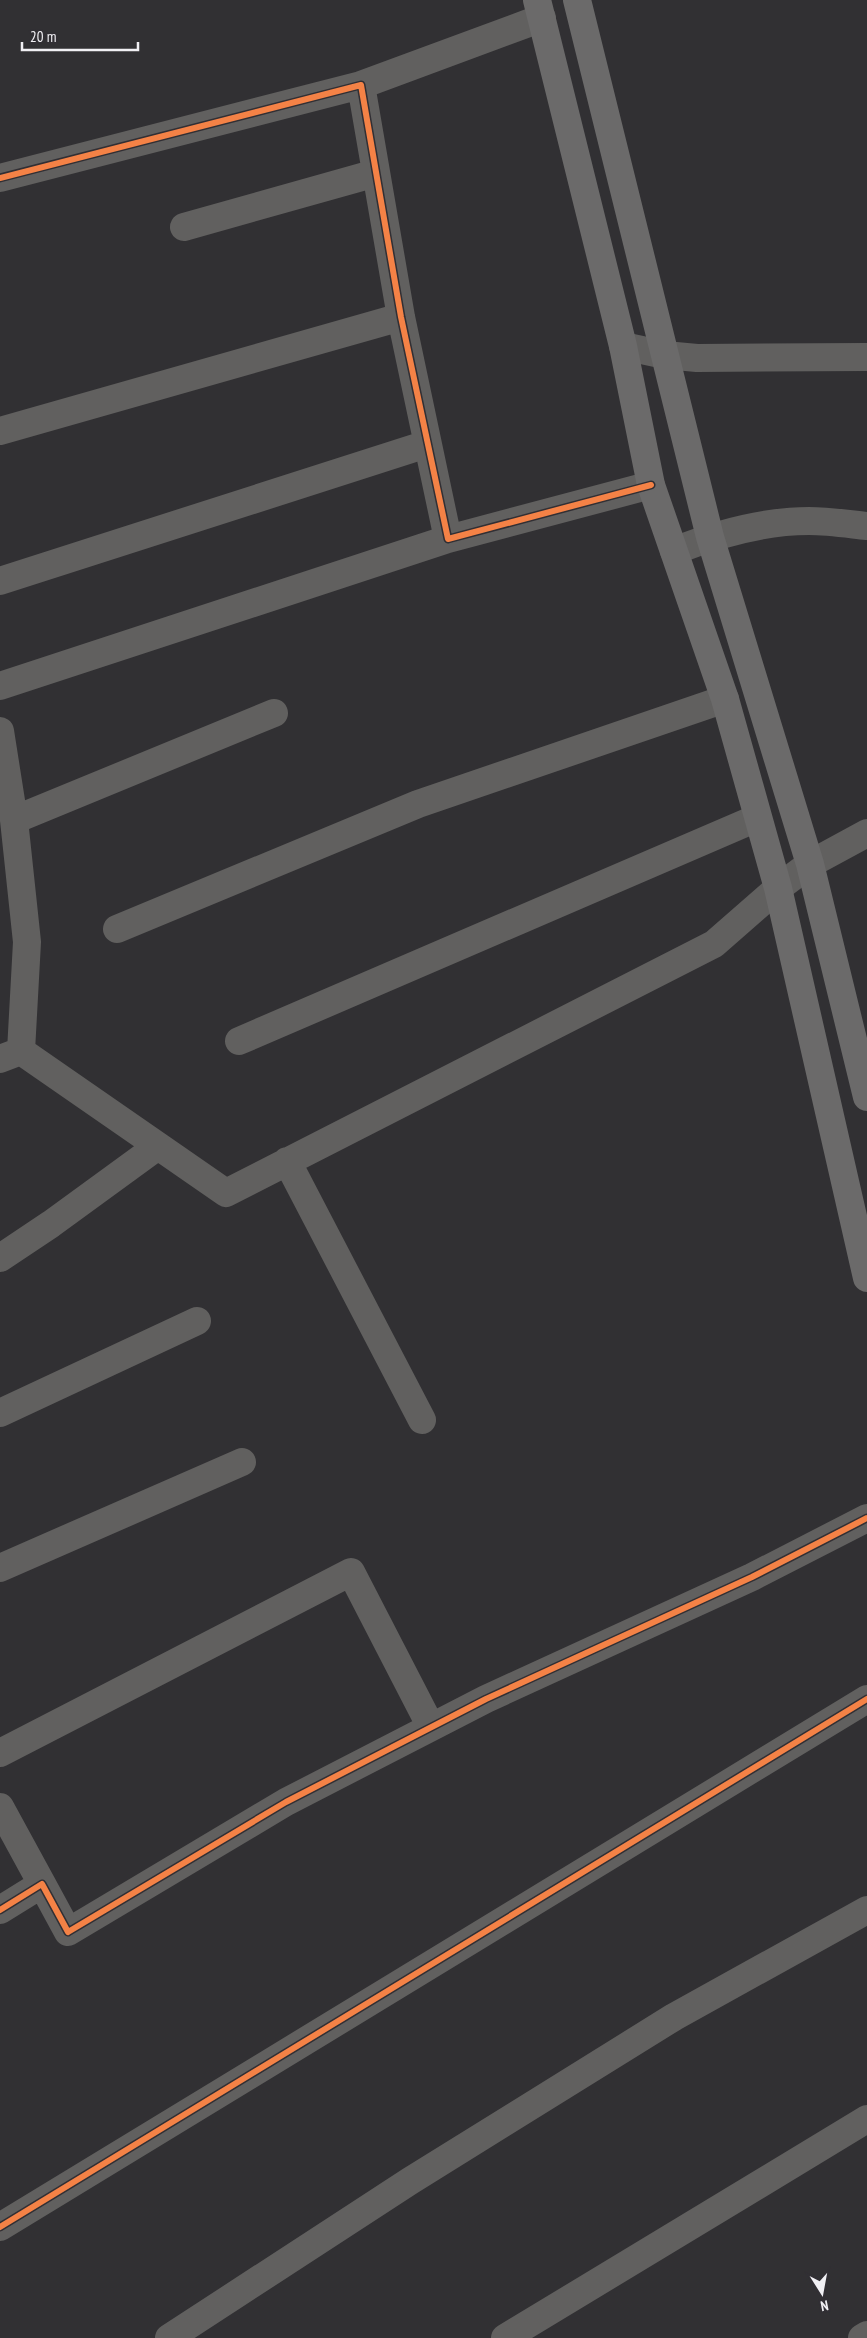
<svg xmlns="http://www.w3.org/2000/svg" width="867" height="2338" font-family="'PT Sans Narrow',sans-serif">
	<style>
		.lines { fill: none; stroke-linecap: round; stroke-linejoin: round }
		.street { stroke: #61605f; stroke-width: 28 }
		.secondary { stroke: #6b6a6a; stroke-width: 28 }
		.cycleway-casing { stroke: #312f34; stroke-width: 9 }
		.cycleway { stroke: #f48246; stroke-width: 6 }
	</style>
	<rect width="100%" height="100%" fill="#313033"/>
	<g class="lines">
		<!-- street -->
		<path class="street" d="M 361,85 L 542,18
			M 0,178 L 361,85 L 401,317 L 448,539 L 651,485
			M 184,227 L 376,173
			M 623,346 L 665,355 L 697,358 L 867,357
			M 0,431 L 401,317
			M 674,551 C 717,534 763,521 809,521 C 828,521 848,524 867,526
			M 0,581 L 427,444
			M 0,686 L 448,539
			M 0,731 L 14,820 L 27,942 L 21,1051 L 0,1059
			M 14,820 L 274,713
			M 117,929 L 418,804 L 725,699
			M 239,1041 L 757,818
			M 21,1051 L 226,1193 L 714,944 L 778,888 L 810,864 L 867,833
			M 287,1161 L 422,1420
			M 0,1258 L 51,1224 L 158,1146
			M 0,1413 L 197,1321
			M 0,1568 L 242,1462
			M 0,1753 L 351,1572 L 431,1727
			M 0,1807 L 42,1884
			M 0,1910 L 42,1884 L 68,1932 L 286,1802 L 486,1699 L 752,1577 L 867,1518
			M 0,2227 L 867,1699
			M 169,2338 L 410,2181 L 674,2017 L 867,1910
			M 505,2338 L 867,2119
			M 862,2338 L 867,2335"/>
		<!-- secondary -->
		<path class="secondary" d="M 537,0 L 623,346 L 651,485 L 725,699 L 778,888 L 867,1278
			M 577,0 L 710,537 L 810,864 L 867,1097"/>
		<!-- cycleway casing -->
		<g class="cycleway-casing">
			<path id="cycleway" d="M 0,178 L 361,85 L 401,317 L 448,539 L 651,485
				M 0,1910 L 42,1884 L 68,1932 L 286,1802 L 486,1699 L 752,1577 L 867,1518
				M 0,2227 L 867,1699"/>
		</g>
		<!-- cycleway -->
		<use href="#cycleway" class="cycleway"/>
	</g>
	<!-- north arrow -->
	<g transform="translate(822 2293) rotate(169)" stroke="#312f34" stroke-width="4" paint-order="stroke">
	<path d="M0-4L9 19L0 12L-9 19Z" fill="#f1f0f4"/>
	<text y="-8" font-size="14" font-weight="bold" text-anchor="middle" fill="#f1f0f4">N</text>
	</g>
	<!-- scale -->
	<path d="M22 42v8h116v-8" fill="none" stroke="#f1f0f4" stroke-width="2.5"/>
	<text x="30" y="42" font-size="15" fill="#f1f0f4" stroke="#312f34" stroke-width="4" paint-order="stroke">20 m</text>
</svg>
